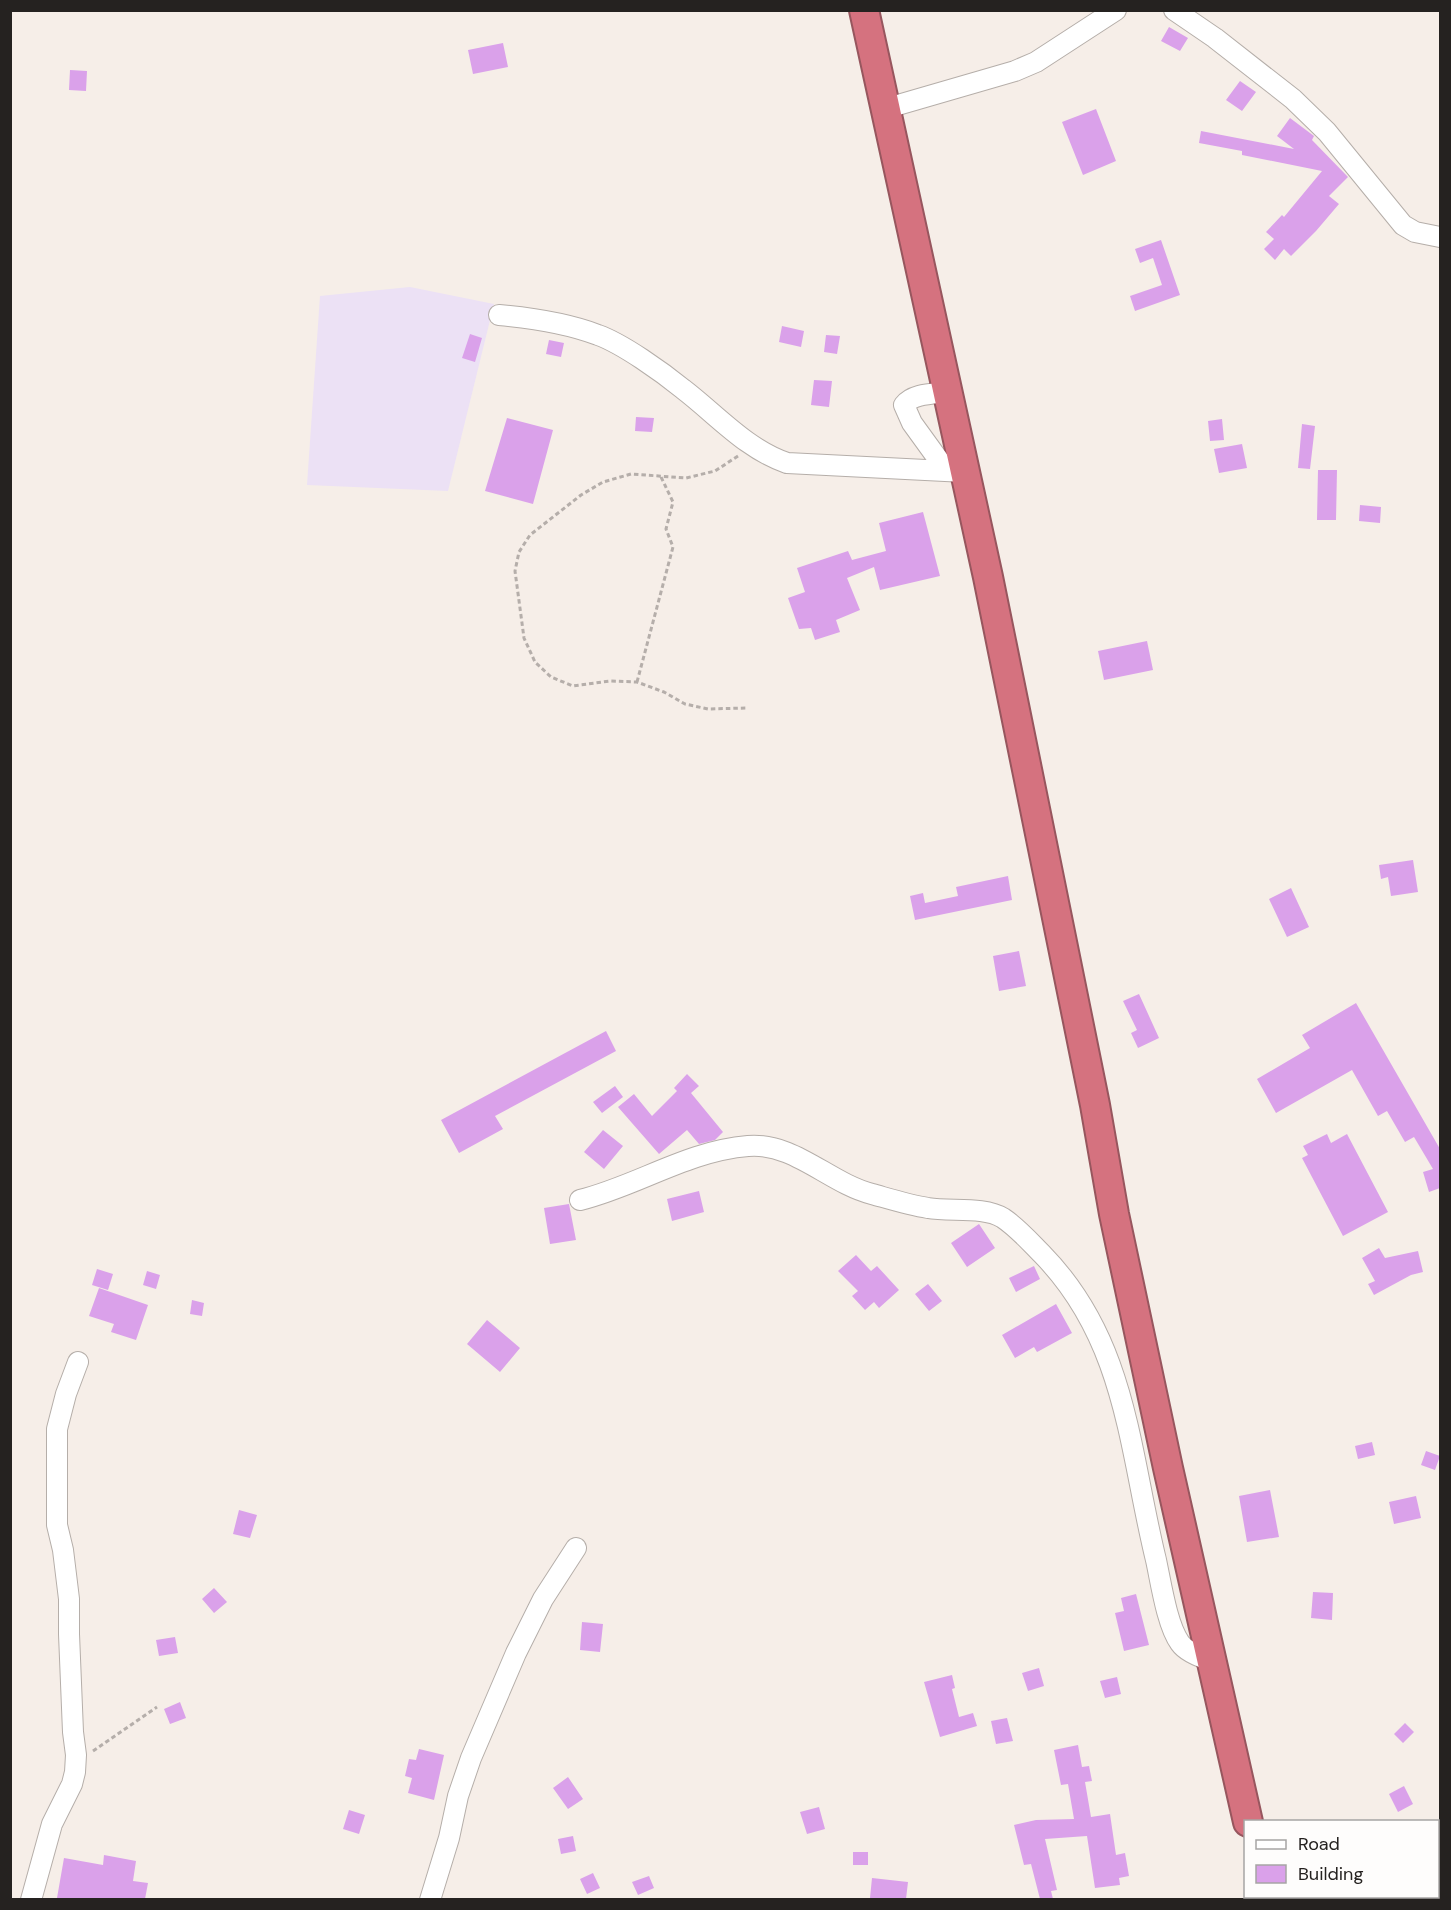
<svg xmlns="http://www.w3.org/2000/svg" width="1451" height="1910" font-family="'DM Sans',sans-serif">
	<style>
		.industrial { fill: #ece1f5 }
		.building { fill: #daa1ea }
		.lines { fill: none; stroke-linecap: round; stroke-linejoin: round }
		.minor-casing { stroke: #b5aea9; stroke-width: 22 }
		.highway-casing { stroke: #97565e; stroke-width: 32 }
		.path { stroke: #b5aeaa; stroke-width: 3; stroke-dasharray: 4.5 3; stroke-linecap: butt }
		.minor { stroke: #fff; stroke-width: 20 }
		.highway { stroke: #d5727f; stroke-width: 28 }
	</style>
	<rect width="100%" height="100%" fill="#f6eee8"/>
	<!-- industrial -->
	<path class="industrial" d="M 410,287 L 494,304 L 448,491 L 307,485 L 320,296 Z"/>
	<!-- building -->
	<path class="building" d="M 1169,27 L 1188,38 L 1180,51 L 1161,41 Z
		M 503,43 L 508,67 L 473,74 L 468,50 Z
		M 70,70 L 87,71 L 86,91 L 69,90 Z
		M 1240,81 L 1256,92 L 1242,111 L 1226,100 Z
		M 1096,109 L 1116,161 L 1083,175 L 1062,122 Z
		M 1290,118 L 1314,136 L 1312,140 L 1348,177 L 1329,196 L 1339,204 L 1316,231 L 1291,256 L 1284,249 L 1275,260 L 1264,249 L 1274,239 L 1266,232 L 1282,215 L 1284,217 L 1322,171 L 1242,155 L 1242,151 L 1199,143 L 1201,131 L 1294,149 L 1277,136 Z
		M 1161,240 L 1180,295 L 1135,311 L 1130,296 L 1162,285 L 1153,258 L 1140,263 L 1135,249 Z
		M 782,326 L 804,331 L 801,347 L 779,342 Z
		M 470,334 L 482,338 L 475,362 L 462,358 Z
		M 826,335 L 840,336 L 837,354 L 824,352 Z
		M 549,340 L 564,343 L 561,357 L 546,354 Z
		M 814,380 L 832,381 L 829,407 L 811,405 Z
		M 636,417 L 654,418 L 652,432 L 635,431 Z
		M 507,418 L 553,430 L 533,504 L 485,491 Z
		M 1222,419 L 1224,440 L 1210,441 L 1208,421 Z
		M 1302,424 L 1315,426 L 1310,469 L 1298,468 Z
		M 1242,444 L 1247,468 L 1219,473 L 1214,449 Z
		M 1318,470 L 1337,470 L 1336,520 L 1317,520 Z
		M 1360,505 L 1381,507 L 1380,523 L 1359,521 Z
		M 923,512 L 940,576 L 880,590 L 874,567 L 847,578 L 860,610 L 836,620 L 840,632 L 815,640 L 811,628 L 799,629 L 788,598 L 805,592 L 797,568 L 848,551 L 852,560 L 886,551 L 879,523 Z
		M 1147,641 L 1153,670 L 1104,680 L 1098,651 Z
		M 1413,860 L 1418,892 L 1391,896 L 1388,877 L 1381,879 L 1379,865 Z
		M 1008,876 L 1012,900 L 915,920 L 910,896 L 923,893 L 925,903 L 958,896 L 956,887 Z
		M 1291,888 L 1309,927 L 1287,937 L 1269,899 Z
		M 1019,951 L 1026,986 L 999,991 L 993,956 Z
		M 1139,994 L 1159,1038 L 1138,1048 L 1131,1033 L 1137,1030 L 1123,1001 Z
		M 1356,1003 L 1440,1149 L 1440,1188 L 1429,1192 L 1423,1172 L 1433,1169 L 1414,1137 L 1405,1142 L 1387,1111 L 1378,1116 L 1352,1070 L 1276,1113 L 1257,1079 L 1310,1048 L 1302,1035 Z
		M 606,1031 L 616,1051 L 495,1116 L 503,1129 L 459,1153 L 441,1120 Z
		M 687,1074 L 699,1086 L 691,1093 L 723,1132 L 715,1140 L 699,1144 L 687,1130 L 659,1154 L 618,1107 L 634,1094 L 652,1116 L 677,1091 L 674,1088 Z
		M 615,1086 L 623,1097 L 602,1113 L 593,1102 Z
		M 603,1130 L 623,1146 L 604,1169 L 584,1152 Z
		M 1327,1134 L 1331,1143 L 1347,1134 L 1388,1212 L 1343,1236 L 1302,1158 L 1308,1155 L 1303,1146 Z
		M 699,1191 L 704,1212 L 672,1221 L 667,1199 Z
		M 569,1204 L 576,1240 L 550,1244 L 544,1208 Z
		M 979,1224 L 995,1248 L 967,1267 L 951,1243 Z
		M 1379,1248 L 1385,1258 L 1418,1251 L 1423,1272 L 1411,1275 L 1374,1295 L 1368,1284 L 1375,1281 L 1362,1258 Z
		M 856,1255 L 871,1271 L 877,1266 L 899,1290 L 879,1308 L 874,1302 L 865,1310 L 852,1296 L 858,1291 L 838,1271 Z
		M 1034,1266 L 1040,1279 L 1016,1292 L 1009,1278 Z
		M 97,1269 L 113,1274 L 108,1290 L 92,1285 Z
		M 147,1271 L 160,1275 L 156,1289 L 143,1285 Z
		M 928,1284 L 942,1301 L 929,1311 L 915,1294 Z
		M 99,1288 L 148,1305 L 136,1340 L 111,1332 L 114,1324 L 89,1316 Z
		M 192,1300 L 204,1303 L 202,1316 L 190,1314 Z
		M 1056,1304 L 1072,1333 L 1039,1351 L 1037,1352 L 1034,1347 L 1015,1358 L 1002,1335 Z
		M 487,1320 L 520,1348 L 500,1372 L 467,1344 Z
		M 1372,1442 L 1375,1455 L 1358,1459 L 1355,1446 Z
		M 1426,1451 L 1440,1456 L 1435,1470 L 1421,1465 Z
		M 1270,1490 L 1279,1537 L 1247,1542 L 1239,1496 Z
		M 1416,1496 L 1421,1518 L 1394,1524 L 1389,1502 Z
		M 239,1510 L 257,1515 L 250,1538 L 233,1534 Z
		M 214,1588 L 227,1602 L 214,1613 L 202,1599 Z
		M 1313,1592 L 1333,1593 L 1332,1620 L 1311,1618 Z
		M 1136,1594 L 1149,1645 L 1124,1651 L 1115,1613 L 1124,1611 L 1121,1598 Z
		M 582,1622 L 603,1624 L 600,1652 L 580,1650 Z
		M 175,1637 L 178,1653 L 159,1656 L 156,1640 Z
		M 1039,1668 L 1044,1686 L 1028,1691 L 1022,1673 Z
		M 952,1675 L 955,1688 L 952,1689 L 959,1717 L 973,1713 L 977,1726 L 940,1737 L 924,1682 Z
		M 1117,1677 L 1121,1694 L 1105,1698 L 1100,1681 Z
		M 180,1702 L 186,1718 L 170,1724 L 164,1709 Z
		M 1007,1718 L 1013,1741 L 996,1744 L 991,1721 Z
		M 1405,1723 L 1414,1732 L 1403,1743 L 1394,1734 Z
		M 1078,1745 L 1082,1767 L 1089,1766 L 1092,1781 L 1085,1782 L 1091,1817 L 1110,1814 L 1116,1855 L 1125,1853 L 1129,1876 L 1119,1878 L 1120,1885 L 1095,1888 L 1087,1836 L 1045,1839 L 1057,1890 L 1051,1891 L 1053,1899 L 1040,1899 L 1031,1864 L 1024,1865 L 1014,1825 L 1036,1820 L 1074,1819 L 1068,1784 L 1061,1785 L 1054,1750 Z
		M 419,1749 L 444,1755 L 434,1800 L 408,1793 L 412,1778 L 405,1776 L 409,1759 L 416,1760 Z
		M 568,1777 L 583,1799 L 568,1809 L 553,1788 Z
		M 1404,1786 L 1413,1804 L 1398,1812 L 1389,1794 Z
		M 819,1807 L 825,1829 L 807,1834 L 800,1812 Z
		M 349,1810 L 365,1815 L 359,1834 L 343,1829 Z
		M 573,1836 L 576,1851 L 561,1854 L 558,1839 Z
		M 853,1852 L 868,1852 L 868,1865 L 853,1865 Z
		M 104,1855 L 136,1861 L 133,1881 L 148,1883 L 145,1899 L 57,1898 L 64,1858 L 103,1865 Z
		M 593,1873 L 600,1888 L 587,1894 L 580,1879 Z
		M 649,1876 L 654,1888 L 638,1895 L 632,1882 Z
		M 872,1878 L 908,1882 L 906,1899 L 870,1898 Z"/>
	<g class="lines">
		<!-- minor casing -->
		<g class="minor-casing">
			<path id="minor" d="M 1174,10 L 1215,38 L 1293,99 L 1327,132 L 1403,225 L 1415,232 L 1440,237
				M 884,109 L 1015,71 L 1036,62 L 1116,10
				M 499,315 C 532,318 567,323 598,335 C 623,344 662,372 683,389 C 717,415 746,449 787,463 L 965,472
				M 946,470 L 912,423 L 904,405 C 913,393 934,394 948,392
				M 580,1200 C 637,1186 687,1151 748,1146 C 794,1142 829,1183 872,1194 C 890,1199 909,1205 928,1208 C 950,1212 984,1206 1003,1218 C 1018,1228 1030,1242 1042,1254 C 1127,1341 1129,1450 1156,1560 C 1161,1583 1167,1625 1180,1643 C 1187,1653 1202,1657 1213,1662
				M 31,1900 L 52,1824 L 72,1784 L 75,1772 L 76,1755 L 73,1732 L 69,1634 L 69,1599 L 63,1550 L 57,1525 L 57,1429 L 66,1394 L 78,1362
				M 430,1900 L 449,1838 L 458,1796 L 471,1758 L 516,1653 L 543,1599 L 576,1548"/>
		</g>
		<!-- highway casing -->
		<g class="highway-casing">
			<path id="highway" d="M 864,10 L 988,577 L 1095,1105 L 1114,1214 L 1168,1468 L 1248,1822
				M 1263,1896 L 1264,1900"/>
		</g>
		<!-- path -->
		<path class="path" d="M 738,456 L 715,471 L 686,478 L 631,474 L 603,482 L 581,495 L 530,535 L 519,552 L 515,571 L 524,638 L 535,662 L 551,677 L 573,686 L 610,681 L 637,682 L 664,692 L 685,704 L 708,709 L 747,708
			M 637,682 L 673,547 L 666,529 L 673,502 L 661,477
			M 93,1751 L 157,1707"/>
		<!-- minor -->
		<use href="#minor" class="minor"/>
		<!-- highway -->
		<use href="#highway" class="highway"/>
	</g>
	<!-- border -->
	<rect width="1451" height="1910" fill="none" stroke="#252220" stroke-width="24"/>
	<!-- legend -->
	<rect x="1244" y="1820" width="195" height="78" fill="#fefdfc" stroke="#a7a5a4" stroke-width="1.5"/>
	<rect x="1256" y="1840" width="30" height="9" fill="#ffffff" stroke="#a7a5a4" stroke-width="1.5"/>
	<text x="1298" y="1850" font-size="18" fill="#252220">Road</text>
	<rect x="1256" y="1865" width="30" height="18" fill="#daa1ea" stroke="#a7a5a4" stroke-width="1.5"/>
	<text x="1298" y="1880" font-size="18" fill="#252220">Building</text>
</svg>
